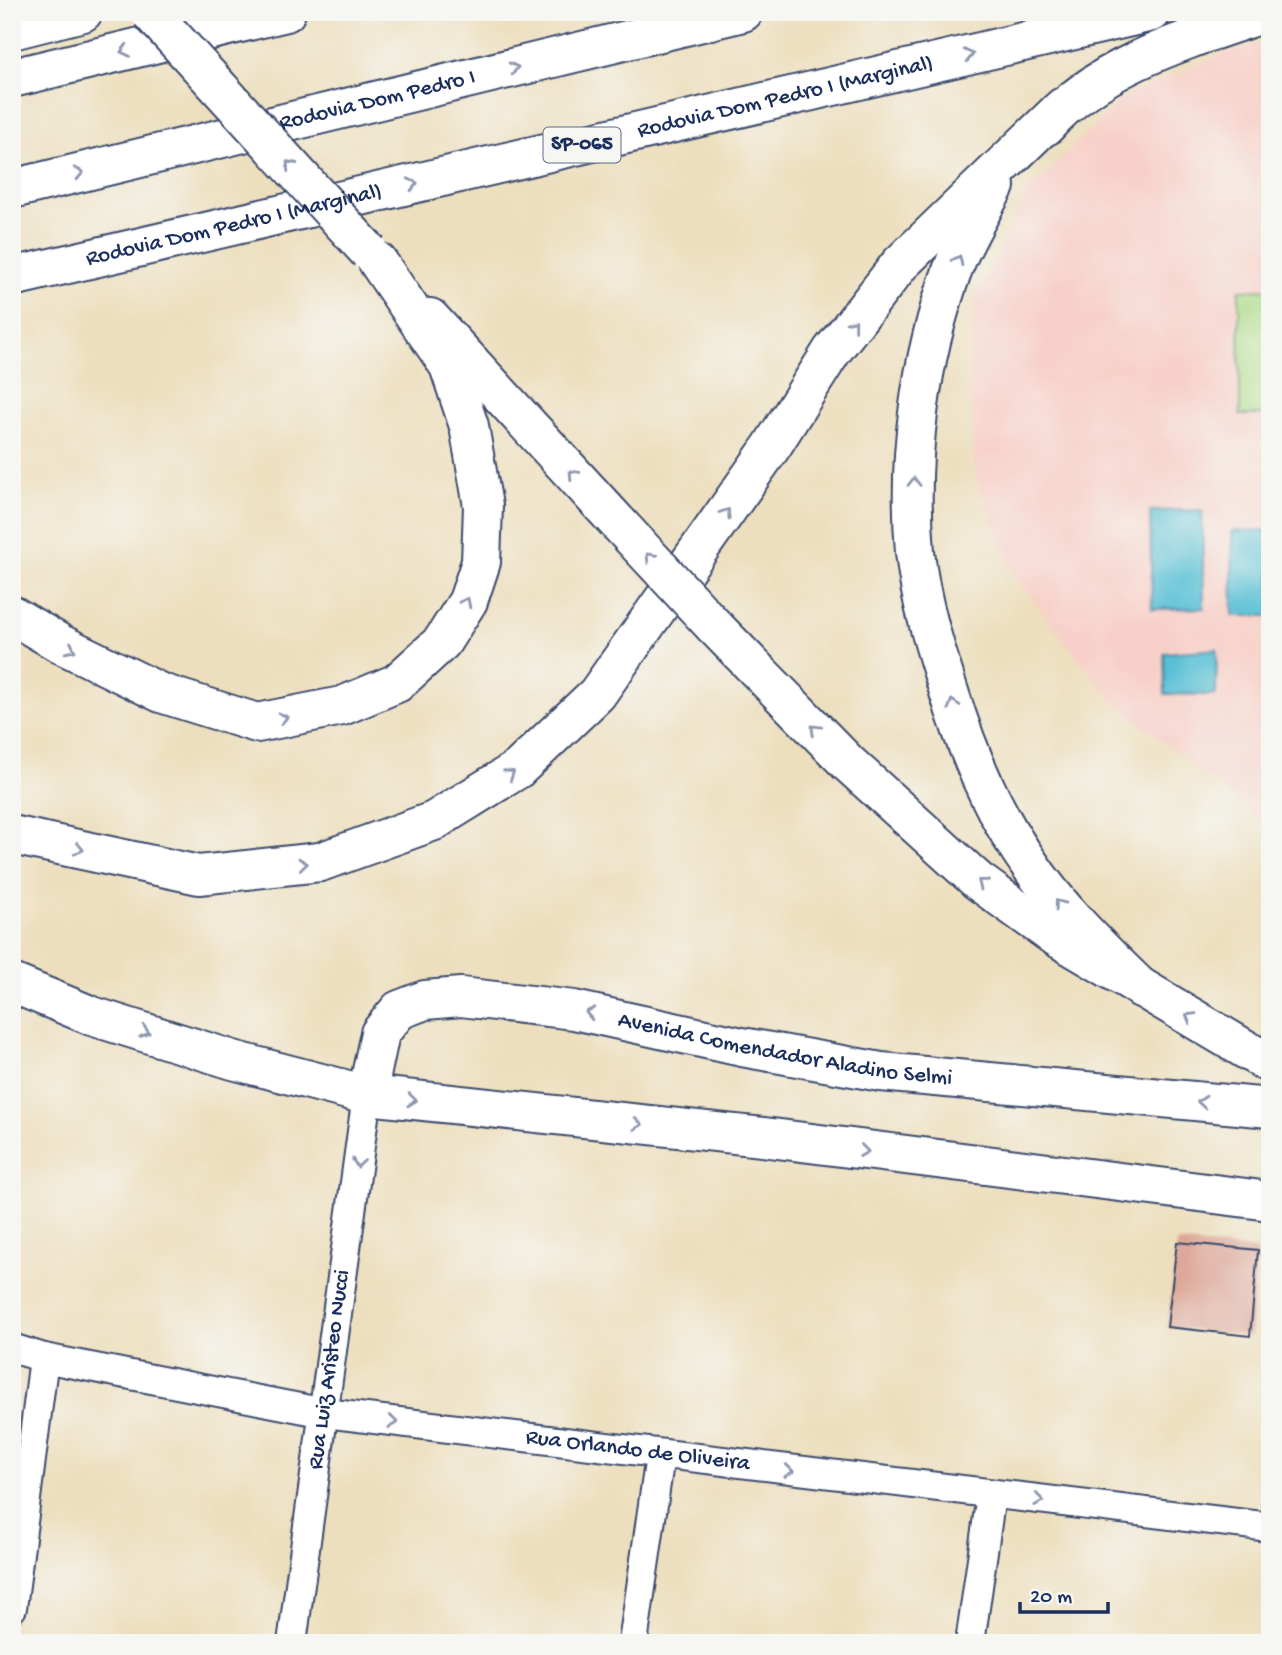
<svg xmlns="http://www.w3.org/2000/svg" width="1282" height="1655" font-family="'Gochi Hand',sans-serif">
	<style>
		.built { fill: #f7d1c9 }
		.green { fill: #addb88; stroke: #648573; stroke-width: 2 }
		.water { fill: #58c0d5; stroke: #3a789a; stroke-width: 2 }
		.building { fill: #dda899 }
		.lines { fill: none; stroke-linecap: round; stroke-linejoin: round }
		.street-casing { stroke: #3a496c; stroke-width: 32 }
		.primary-casing { stroke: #3a496c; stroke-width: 42 }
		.highway-casing { stroke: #3a496c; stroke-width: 42 }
		.street { stroke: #fff; stroke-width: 28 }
		.primary { stroke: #fff; stroke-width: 38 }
		.highway { stroke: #fff; stroke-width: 38 }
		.primary-bridge-casing { stroke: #3a496c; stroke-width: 42; stroke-linecap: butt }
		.primary-bridge { stroke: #fff; stroke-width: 38 }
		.oneway { stroke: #8d97ae }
		.labels { text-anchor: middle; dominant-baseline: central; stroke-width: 6; stroke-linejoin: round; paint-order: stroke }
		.shield { fill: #f6f6f2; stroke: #5d6b8a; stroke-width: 2 }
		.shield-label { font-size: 21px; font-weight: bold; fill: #1b2f5e }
		.street-label { font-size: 23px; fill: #1b2f5e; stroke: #f6f6f2 }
	</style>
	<rect width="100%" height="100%" fill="#f6f6f2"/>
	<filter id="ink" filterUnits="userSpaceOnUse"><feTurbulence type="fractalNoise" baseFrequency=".0143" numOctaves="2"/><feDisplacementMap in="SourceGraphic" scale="14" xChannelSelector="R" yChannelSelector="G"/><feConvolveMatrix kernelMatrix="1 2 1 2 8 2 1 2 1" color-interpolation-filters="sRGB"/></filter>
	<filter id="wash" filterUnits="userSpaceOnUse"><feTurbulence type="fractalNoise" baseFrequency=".00686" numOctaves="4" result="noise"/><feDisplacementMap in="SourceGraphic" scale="28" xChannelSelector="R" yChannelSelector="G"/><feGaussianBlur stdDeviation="1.57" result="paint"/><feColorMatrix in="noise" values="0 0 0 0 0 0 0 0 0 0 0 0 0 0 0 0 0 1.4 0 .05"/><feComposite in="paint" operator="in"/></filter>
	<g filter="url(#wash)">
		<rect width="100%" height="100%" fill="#eddfbe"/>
		<!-- built -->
		<path class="built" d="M 1270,41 L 1270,827 L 1110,699 L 1013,575 L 975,474 L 968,377 L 977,295 L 1030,190 L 1121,99 L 1227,51 Z"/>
		<!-- green -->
		<path class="green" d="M 1270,289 L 1270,415 L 1240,415 L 1239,290 Z"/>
		<!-- water -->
		<path class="water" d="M 1202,510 L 1204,608 L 1152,609 L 1150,511 Z
			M 1270,530 L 1270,616 L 1233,616 L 1232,531 Z
			M 1217,649 L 1216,695 L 1165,694 L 1164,653 Z"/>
		<g id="blocks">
			<!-- building -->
			<path class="building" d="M 1177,1242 L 1258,1250 L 1250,1336 L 1167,1327 Z"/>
		</g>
	</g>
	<g filter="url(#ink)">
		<use href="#blocks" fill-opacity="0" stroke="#3a496c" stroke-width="2"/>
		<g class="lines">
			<!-- street casing -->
			<g class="street-casing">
				<g id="street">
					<path id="s1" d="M 12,1348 L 44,1358 L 325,1413 L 1270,1527"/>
					<path d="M 12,1608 L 44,1358"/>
					<path id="s2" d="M 292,1643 L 367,1095"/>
					<path d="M 633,1643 L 660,1456"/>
					<path d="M 970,1643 L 991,1495"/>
				</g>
			</g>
			<!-- primary casing -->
			<g class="primary-casing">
				<g id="primary">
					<path d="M 430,318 L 619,524"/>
					<path d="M 713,625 L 848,763 L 978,881 L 1053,935 L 1270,1064"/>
					<path d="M 12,983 L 92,1016 L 233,1060 L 367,1095 L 763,1137 L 1270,1201"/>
					<path id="s3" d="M 367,1095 L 380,1033 L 399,1010 L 425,1000 L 461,997 L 574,1010 L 742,1047 L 881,1072 L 1270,1108"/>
				</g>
			</g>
			<!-- highway casing -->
			<g class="highway-casing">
				<g id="highway">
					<path d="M 12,30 L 83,12"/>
					<path d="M 12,78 L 286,12"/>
					<path d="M 1046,126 C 1099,64 1192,38 1268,12"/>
					<path d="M 995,186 C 981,213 963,241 952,271 C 920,360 907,457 915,552 C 920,601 935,648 950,695 C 968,753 993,812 1028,862 C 1060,910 1100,948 1141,988"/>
					<path id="s4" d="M 12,189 L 743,12"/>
					<path id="s5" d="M 12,277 L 1152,12"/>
					<path d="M 12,615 L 61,644 L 161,693 L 257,723 L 342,706 L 397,683 L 442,642 L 468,601 L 481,562 L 483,506 L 469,426 L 449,366 L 378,262"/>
					<path d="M 12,835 L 199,875 L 320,862 L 434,821 L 518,769 L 597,694 L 772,446 L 832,351 L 900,264 L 1063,107"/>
				</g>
			</g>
			<!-- street -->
			<use href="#street" class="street"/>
			<!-- primary -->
			<use href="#primary" class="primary"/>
			<!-- highway -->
			<use href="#highway" class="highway"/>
			<!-- primary-bridge casing -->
			<g class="primary-bridge-casing">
				<path id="primary-bridge" d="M 150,12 L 369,252
					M 619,524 L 713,625"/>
			</g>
			<!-- primary-bridge -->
			<use href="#primary-bridge" class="primary-bridge"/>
		</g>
		<!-- one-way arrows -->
		<defs><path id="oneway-chevron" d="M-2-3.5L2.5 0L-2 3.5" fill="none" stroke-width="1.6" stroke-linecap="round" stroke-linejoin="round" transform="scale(1.75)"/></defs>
		<g class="oneway">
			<use href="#oneway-chevron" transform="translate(125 51) rotate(166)"/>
			<use href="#oneway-chevron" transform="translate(969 55) rotate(-13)"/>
			<use href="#oneway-chevron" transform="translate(514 68) rotate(-14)"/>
			<use href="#oneway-chevron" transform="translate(290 165) rotate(-132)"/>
			<use href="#oneway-chevron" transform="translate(79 173) rotate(-13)"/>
			<use href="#oneway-chevron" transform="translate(413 184) rotate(-13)"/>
			<use href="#oneway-chevron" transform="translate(958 260) rotate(-64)"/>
			<use href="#oneway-chevron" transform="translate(853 324) rotate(-52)"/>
			<use href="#oneway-chevron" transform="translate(573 474) rotate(-133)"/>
			<use href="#oneway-chevron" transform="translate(914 482) rotate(-90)"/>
			<use href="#oneway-chevron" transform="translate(726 513) rotate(-56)"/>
			<use href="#oneway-chevron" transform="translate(650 557) rotate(-133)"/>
			<use href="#oneway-chevron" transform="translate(466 602) rotate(-63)"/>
			<use href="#oneway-chevron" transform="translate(71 649) rotate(26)"/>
			<use href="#oneway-chevron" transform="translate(953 704) rotate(-108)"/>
			<use href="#oneway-chevron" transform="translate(283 718) rotate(-12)"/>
			<use href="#oneway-chevron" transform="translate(815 729) rotate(-135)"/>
			<use href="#oneway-chevron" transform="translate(510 774) rotate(-33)"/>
			<use href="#oneway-chevron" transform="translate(79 849) rotate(12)"/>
			<use href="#oneway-chevron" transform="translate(303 864) rotate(-6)"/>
			<use href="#oneway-chevron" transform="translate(982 883) rotate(-142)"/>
			<use href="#oneway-chevron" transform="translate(1059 904) rotate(-127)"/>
			<use href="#oneway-chevron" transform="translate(590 1013) rotate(-167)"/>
			<use href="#oneway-chevron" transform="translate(1190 1017) rotate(-149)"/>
			<use href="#oneway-chevron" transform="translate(145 1032) rotate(18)"/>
			<use href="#oneway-chevron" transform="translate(412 1100) rotate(6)"/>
			<use href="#oneway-chevron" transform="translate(1202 1102) rotate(-175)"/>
			<use href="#oneway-chevron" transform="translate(638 1124) rotate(6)"/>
			<use href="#oneway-chevron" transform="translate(864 1151) rotate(8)"/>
			<use href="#oneway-chevron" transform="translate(358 1163) rotate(98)"/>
			<use href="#oneway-chevron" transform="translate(393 1422) rotate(7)"/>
			<use href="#oneway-chevron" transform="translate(789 1471) rotate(7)"/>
			<use href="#oneway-chevron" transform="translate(1039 1500) rotate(7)"/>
		</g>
	</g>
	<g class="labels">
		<!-- shield labels -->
		<rect class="shield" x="543.5" y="127.5" width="77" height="35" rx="5"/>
		<g class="shield-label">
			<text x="582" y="145">SP-065</text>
		</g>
		<!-- street labels -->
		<g class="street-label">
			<text stroke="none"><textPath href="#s5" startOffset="794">Rodovia Dom Pedro I (Marginal)</textPath></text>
			<text stroke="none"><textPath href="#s4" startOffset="376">Rodovia Dom Pedro I</textPath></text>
			<text stroke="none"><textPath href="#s5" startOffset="228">Rodovia Dom Pedro I (Marginal)</textPath></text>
			<text stroke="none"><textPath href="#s3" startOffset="486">Avenida Comendador Aladino Selmi</textPath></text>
			<text stroke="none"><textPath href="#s2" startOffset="276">Rua Luiz Aristeo Nucci</textPath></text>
			<text stroke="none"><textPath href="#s1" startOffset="635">Rua Orlando de Oliveira</textPath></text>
		</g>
	</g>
	<!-- margin -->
	<rect width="1282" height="1655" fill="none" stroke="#f6f6f2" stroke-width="42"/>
	<!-- scale -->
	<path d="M1020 1602v10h88v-10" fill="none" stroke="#1b2f5e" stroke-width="3.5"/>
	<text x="1030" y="1602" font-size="21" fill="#1b2f5e" stroke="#f6f6f2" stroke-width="5" paint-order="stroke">20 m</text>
</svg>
